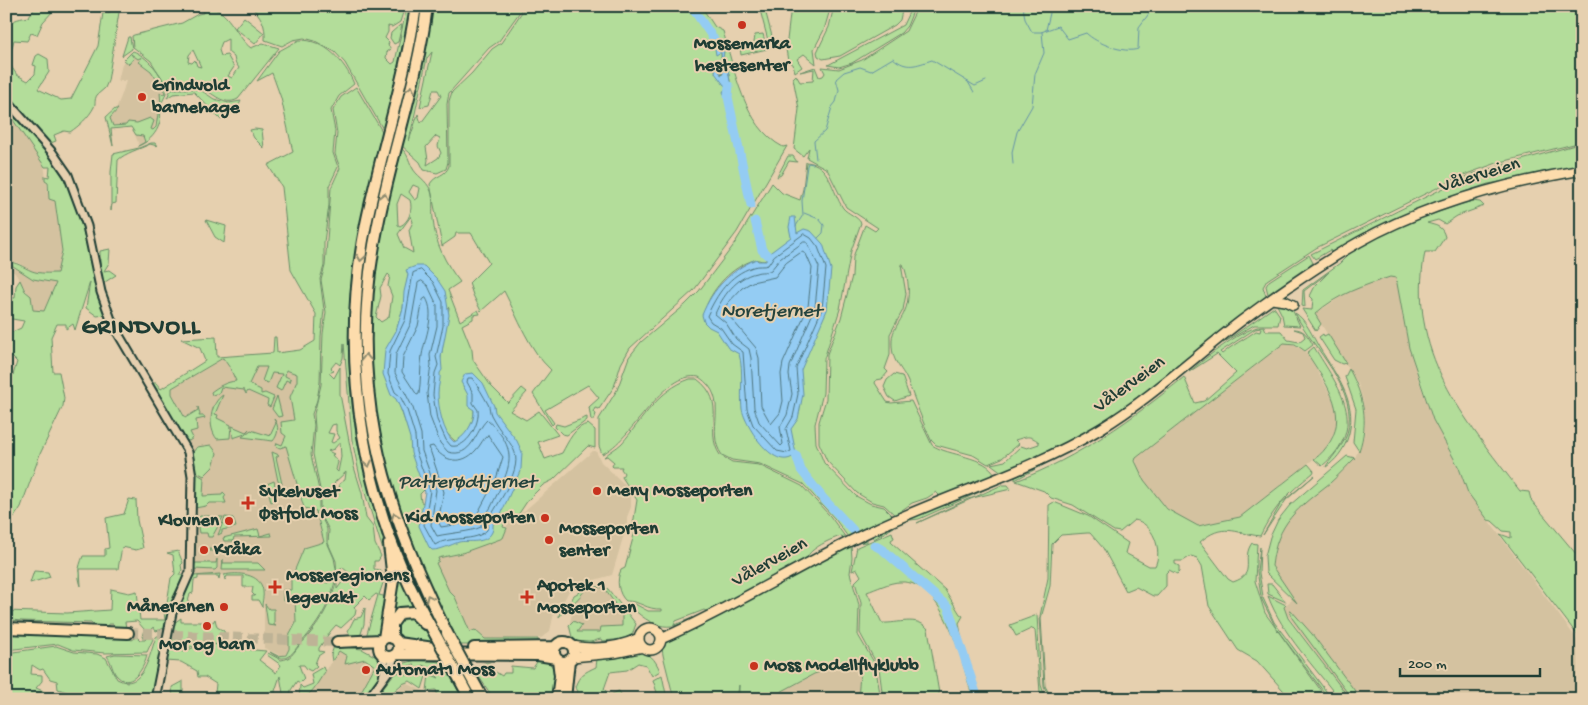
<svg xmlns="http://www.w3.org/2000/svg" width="1588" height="705" font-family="'Gochi Hand',sans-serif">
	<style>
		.built { fill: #d4c2a0 }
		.green { fill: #b3dd9a; stroke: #698d67; fill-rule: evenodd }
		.water { fill: #94ccf3; stroke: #6593a7 }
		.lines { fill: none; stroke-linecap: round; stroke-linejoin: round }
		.shore { stroke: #4e7680; stroke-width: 1 }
		.stream { stroke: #6593a7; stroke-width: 1 }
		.river { stroke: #94ccf3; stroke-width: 9 }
		.highway-tunnel { stroke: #beb396; stroke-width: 10; stroke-dasharray: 10 5; stroke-linecap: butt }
		.minor-casing { stroke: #1f3d34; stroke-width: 11 }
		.major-casing { stroke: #1f3d34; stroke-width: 12 }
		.highway-casing { stroke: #1f3d34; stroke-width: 14 }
		.minor { stroke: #e6d0af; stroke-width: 7 }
		.major { stroke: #fddcac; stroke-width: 9 }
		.highway { stroke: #fddcac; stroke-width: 10 }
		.highway-bridge-casing { stroke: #1f3d34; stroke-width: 14; stroke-linecap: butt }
		.highway-bridge { stroke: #fddcac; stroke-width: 10 }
		.oneway { stroke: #8e8c70 }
		.poi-dot { fill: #c8321e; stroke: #e6d0af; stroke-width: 2 }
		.labels { text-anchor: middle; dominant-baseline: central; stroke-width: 4; stroke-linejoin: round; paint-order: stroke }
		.poi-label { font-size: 19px; font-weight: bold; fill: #1f3d34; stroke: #e6d0af; text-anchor: start }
		.street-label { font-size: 19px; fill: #1f3d34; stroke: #e6d0af }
		.water-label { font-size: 20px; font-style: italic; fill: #25443e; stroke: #e6d0af }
		.district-label { font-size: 24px; font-weight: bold; letter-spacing: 1px; fill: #1f3d34; stroke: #e6d0af }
	</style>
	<rect width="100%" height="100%" fill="#e6d0af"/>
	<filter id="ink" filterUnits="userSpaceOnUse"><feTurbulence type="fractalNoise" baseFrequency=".02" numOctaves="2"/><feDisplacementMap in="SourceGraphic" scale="10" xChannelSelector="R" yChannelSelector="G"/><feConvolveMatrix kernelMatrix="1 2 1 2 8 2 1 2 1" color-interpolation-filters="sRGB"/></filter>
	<g filter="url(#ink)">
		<!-- built -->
		<path class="built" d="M 130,52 L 142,57 L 139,62 L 151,71 L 165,92 L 151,138 L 139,145 L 132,127 L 111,129 L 108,116 L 114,114 L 122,94 L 126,81 L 118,81 L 122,64 Z
			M 6,108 L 44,164 L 49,199 L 55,200 L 62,251 L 57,273 L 39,273 L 31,271 L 17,262 L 6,262 Z
			M 6,265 L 45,281 L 56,282 L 44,311 L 33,310 L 31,298 L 15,273 L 6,268 Z
			M 1390,277 L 1395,277 L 1398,281 L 1405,329 L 1418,378 L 1433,420 L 1459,468 L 1468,493 L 1582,646 L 1582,699 L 1350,699 L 1286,613 L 1284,606 L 1292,600 L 1272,566 L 1276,542 L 1288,519 L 1302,504 L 1332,481 L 1355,458 L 1364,436 L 1365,426 L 1363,400 L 1358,384 L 1315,314 L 1351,290 Z
			M 1289,342 L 1307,353 L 1334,401 L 1337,413 L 1337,427 L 1325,450 L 1240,517 L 1197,526 L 1176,516 L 1160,501 L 1144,480 L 1138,470 L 1136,458 L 1284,343 Z
			M 223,358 L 236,378 L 254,363 L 282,368 L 297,374 L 298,381 L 290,397 L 294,420 L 281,422 L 287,435 L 294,476 L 296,478 L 300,498 L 304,508 L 316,511 L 324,542 L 304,548 L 291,579 L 290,592 L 295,597 L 296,623 L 290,634 L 288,652 L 282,656 L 264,648 L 264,592 L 262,586 L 256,579 L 244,575 L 194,575 L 197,518 L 195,509 L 195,471 L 193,453 L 182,433 L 185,418 L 172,394 L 172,388 Z
			M 593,451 L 596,451 L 601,462 L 624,484 L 631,498 L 631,507 L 627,517 L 627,524 L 612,575 L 577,585 L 569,591 L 561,606 L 554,613 L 550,631 L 541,638 L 485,639 L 475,630 L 470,632 L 455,597 L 449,592 L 438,569 L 436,563 L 438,558 L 462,553 L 503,538 L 507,528 L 507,519 L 512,515 L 516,518 Z
			M 595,587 L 603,587 L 614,602 L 617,613 L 622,613 L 622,626 L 601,628 L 600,632 L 577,632 L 580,626 L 570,623 L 575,600 L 585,589 Z
			M 339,651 L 359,659 L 365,659 L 375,666 L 357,699 L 302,699 L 310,692 Z
			M 849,662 L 861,674 L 858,699 L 751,699 L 775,695 L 814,674 Z
			M 406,683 L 431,695 L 436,690 L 439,699 L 385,699 Z"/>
		<!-- green -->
		<path class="green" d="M 37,6 L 49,6 L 53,11 L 43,22 L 37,35 L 31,33 L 27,41 L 14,40 L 8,62 L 17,75 L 28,81 L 35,74 L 36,66 L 33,65 L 36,56 L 39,54 L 48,59 L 49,72 L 38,89 L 61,100 L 71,99 L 98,46 L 103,13 L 109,13 L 110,6 L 120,6 L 108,81 L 105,88 L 97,95 C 94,100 96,103 94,107 C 89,117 79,126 70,132 L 64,131 L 54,135 L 56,141 L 48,144 L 6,96 L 6,30 C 10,20 17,19 28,17 Z
			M 74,6 L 100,6 L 94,10 L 80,12 Z
			M 250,6 L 405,6 L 400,22 L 392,27 L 388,26 L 388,32 L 385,38 L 389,42 L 388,45 L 391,49 L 387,52 L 386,58 L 392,64 L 395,62 L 407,6 L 411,6 L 384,131 L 345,63 L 335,52 L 315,41 L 304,38 L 293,40 L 282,46 L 265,40 C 266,25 261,15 250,6 Z
			M 419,6 L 424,6 L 396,135 L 392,131 Z
			M 431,6 L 524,6 L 499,41 L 489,48 L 449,93 L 447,104 L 448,162 L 446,169 L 437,173 L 424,170 L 420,162 L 401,145 ZM 432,52 L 420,107 L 429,105 L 433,90 L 438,90 L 441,96 L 421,123 L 418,114 L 409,141 L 427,58 ZM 436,136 L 440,138 L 438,146 L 441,153 L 438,158 L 427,165 L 428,160 L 426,147 Z
			M 526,6 L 701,6 L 715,27 L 723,31 C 734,68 744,127 783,147 L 787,146 L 737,232 L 694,290 L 630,348 L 621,364 L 614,387 L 599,409 L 595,408 L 593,412 L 596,414 L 594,420 L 591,420 L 589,407 L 599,398 L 588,385 L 545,410 L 554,423 L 552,425 L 533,394 L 551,370 C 529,350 518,318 504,291 L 481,311 L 473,295 L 469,283 L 489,263 L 471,233 L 456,233 L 455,237 L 442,246 L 430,184 C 435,175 446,176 449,166 L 449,101 L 452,92 L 472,73 L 492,49 L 501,43 ZM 714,36 L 724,48 L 723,62 L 727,64 L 732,93 L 723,92 L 728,86 L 724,85 L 714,68 L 716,63 L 718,63 L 722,75 L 721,52 L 717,53 Z
			M 759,6 L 764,6 L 773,40 L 770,48 Z
			M 791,6 L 831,6 L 824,30 L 814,49 L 816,64 L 804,54 L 797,59 L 802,67 L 795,72 L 793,64 L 788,61 L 786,49 Z
			M 834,6 L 903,6 L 900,20 L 895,25 L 840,56 L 823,59 L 818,56 L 817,52 L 829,27 Z
			M 912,6 L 915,6 L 907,26 L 901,33 L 852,63 L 839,67 L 828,65 L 903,25 Z
			M 918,6 L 1582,6 L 1582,142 L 1497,163 L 1461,176 L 1316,248 L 1267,280 L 1263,287 L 1266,296 L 1132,404 L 1089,432 L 1003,473 L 991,464 L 1005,461 L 1021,446 L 1027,448 L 1039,444 L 1039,442 C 1029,434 1026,437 1015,440 L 1019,444 L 1002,458 L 988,464 L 973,455 L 936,445 L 931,440 C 922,421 916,402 908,382 C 901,365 891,363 892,340 C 892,330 900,322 904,313 C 911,298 909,278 903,264 L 901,264 L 906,294 L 903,310 L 890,334 L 890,355 L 885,369 L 888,372 L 882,379 L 876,380 L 875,383 L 887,402 L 891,403 L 911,401 L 932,445 C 948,456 987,456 995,475 L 933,500 L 939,495 L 936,492 L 927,498 L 912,503 L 895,515 L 884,505 L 872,502 L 857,493 L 827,461 L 819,443 L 819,422 L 826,399 L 827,354 L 841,318 L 852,276 L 853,257 L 865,225 L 875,231 L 878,228 L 846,207 L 827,169 L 807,158 L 809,148 L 803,156 L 794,149 L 799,109 L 793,78 L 796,75 L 800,82 L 813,81 L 814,69 L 800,72 L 815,67 L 819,77 L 823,76 L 825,73 L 822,67 L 839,69 L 862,60 L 906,31 Z
			M 213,9 C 228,10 238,39 251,48 L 263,43 L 279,48 L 238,99 C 223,107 213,92 201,88 C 191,85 178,86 169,90 L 151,61 L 133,47 L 132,36 L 134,35 L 182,23 L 198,14 L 203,13 L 204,10 ZM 228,39 L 228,52 L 234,57 L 235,62 L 239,68 L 232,78 L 228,76 L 234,67 L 227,55 L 221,56 L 219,50 L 222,42 ZM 193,50 L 201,67 L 197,66 L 195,60 L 192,63 L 188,62 L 189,55 Z
			M 244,17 L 264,33 L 255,44 L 235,28 Z
			M 400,25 L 402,25 L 398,42 L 394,44 L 390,38 L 391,33 Z
			M 763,34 L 767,49 L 741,55 L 740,47 L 745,46 L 753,50 L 755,35 Z
			M 128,37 L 130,37 L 132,49 L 122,56 Z
			M 299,40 C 325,39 345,62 354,84 L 339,96 L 331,110 L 335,131 L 333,153 L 338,167 L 329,186 L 329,205 L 324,242 L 324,266 L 320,279 L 324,310 L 321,336 L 320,382 L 317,400 L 312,414 L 314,425 L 311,455 L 319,490 L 319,512 L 327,529 L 327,542 L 334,558 L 337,574 L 331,573 L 324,582 L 328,583 L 336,575 C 332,603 317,626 298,646 C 295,650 292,655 287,657 C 281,660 275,656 270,652 L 278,656 L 286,655 L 289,649 L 289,636 L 296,623 L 295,597 L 286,597 L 286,601 L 283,601 L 283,590 L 291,590 L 291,579 L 304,548 L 324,542 L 316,511 L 304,508 L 286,446 L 280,448 L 276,446 L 277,443 L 282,445 L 286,436 L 282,433 L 281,422 L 294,420 L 290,397 L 297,381 L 297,374 L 286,370 L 285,376 L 291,379 L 290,382 L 286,380 L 281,391 L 276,388 L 282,374 L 272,373 L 268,383 L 262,381 L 267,367 L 257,367 L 249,384 L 261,390 L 261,394 L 265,393 L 274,397 L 270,407 L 267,405 L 268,400 L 248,391 L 246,394 L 244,390 L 221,387 L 219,393 L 212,395 L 211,392 C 219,386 226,382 236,381 L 230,368 L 223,358 L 172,388 L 172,394 L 185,418 L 198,410 L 198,407 L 200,414 L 199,416 L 204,416 L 205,418 L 196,420 L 197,430 L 190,432 L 193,438 L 189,441 L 186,440 L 152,383 L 156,383 L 161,389 L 205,361 L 200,348 L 181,339 L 216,337 L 217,357 L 273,353 L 274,337 L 276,337 L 277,353 L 300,350 L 315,341 L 316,314 L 291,270 L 282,187 L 268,165 L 293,152 L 281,98 L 272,73 L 257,81 L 279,51 Z
			M 133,51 C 145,55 165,76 166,89 C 167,94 163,100 161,104 L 160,93 L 164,94 L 165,92 L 151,71 L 139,62 L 142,57 L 138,59 L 131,54 L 134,58 L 129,64 L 124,60 Z
			M 356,87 L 383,133 C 375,169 365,205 358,241 C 346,303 346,371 356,434 C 364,484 385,531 391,582 L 384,580 L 379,595 L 387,597 L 380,631 L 377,635 L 366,637 L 378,595 L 376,594 L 369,600 L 365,596 L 354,607 L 356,610 L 355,615 L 341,628 L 336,625 C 329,632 325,640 319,648 L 319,651 L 324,652 L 318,656 L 315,664 L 317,666 L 311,671 L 307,669 L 304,665 L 299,665 L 304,679 L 300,683 L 297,681 L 291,690 L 289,699 L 284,699 L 280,676 L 275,691 L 275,699 L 211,699 L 211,694 L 215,693 L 216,684 L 205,677 L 198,677 L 197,671 L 181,662 L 166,661 L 170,636 L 179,640 L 186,649 L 183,652 L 202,644 L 229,645 L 230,648 L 266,651 L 259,660 L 276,673 L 281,665 L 267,655 L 268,653 L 281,660 C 291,659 293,653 299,646 C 318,627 331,605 337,579 L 337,589 L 349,573 L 342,567 L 337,578 L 336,561 L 328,543 L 329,530 L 320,513 L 320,489 L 313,454 L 315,428 L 314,414 L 321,385 L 323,334 L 326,312 L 321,280 L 325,266 L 331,188 L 340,168 L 335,154 L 337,133 L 333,110 L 341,97 ZM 344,343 L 352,440 L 360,477 L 382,547 L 388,575 L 386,578 L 380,570 L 374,569 L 374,561 L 378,561 L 381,556 L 375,544 L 373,527 L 366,518 L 362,493 L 354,467 L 340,394 L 340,367 L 334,378 L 329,373 L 334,371 L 331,368 L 336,362 L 340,365 L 343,358 ZM 336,424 L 336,431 L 340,438 L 333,443 L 331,442 L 334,434 L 328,433 L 332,425 ZM 340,442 L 341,457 L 338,472 L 336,470 L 338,462 L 332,455 L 334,454 L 328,451 L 334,449 ZM 346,472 L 345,480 L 339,484 L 340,491 L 335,494 L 333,490 L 335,482 Z
			M 174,89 L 199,89 L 214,99 L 229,103 L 241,101 L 237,109 L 221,120 L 194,92 L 173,94 L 167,98 L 170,91 Z
			M 6,105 C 48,151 72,179 88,241 C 94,266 96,291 105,315 L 97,316 L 86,308 L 90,282 L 75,330 L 73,324 L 66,329 L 66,324 L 57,324 L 51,337 L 53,372 L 59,372 L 64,398 L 63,406 L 40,454 L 21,507 L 6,529 L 6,374 L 13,375 L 17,362 L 6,351 L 6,335 L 21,328 L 24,321 L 6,318 L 6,297 L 15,298 L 16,286 L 20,280 L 25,291 L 31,296 L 33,310 L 44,311 L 56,283 L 33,279 L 13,266 L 6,265 L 6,262 C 18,262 22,267 32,271 C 40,274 49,273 57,273 L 62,251 L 55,201 L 49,199 L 48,182 L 45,180 L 45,176 L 49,177 L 50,167 L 45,167 L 7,111 Z
			M 159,107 C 165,123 153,141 138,146 L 145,142 L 143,136 L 136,135 L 131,127 L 111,129 L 113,146 L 106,117 L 115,109 L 118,109 L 110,118 L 113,126 L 126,125 L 128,122 L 137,123 L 150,118 L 154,121 L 151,129 L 153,130 L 156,127 Z
			M 255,129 L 262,130 L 264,148 L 254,138 L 250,130 Z
			M 390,139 L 394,142 L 367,267 L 372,443 L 377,469 L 375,472 L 371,461 L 357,347 L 364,254 Z
			M 151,143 L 155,143 L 157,146 L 150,144 C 140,149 125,153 118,160 L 116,203 L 112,204 L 111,211 L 111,172 L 113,154 L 139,148 Z
			M 1582,143 L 1582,167 L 1488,184 L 1467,191 L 1347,245 L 1332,252 L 1330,250 L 1315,259 L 1311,254 L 1472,174 Z
			M 401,148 C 408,154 408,159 412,167 C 416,176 426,179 431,191 C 434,200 432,210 433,219 C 435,243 445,263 460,282 L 448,290 L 460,321 L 478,310 L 480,314 L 473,315 L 473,319 L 462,325 L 472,350 L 473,360 L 491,386 L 508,403 L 522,388 L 527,392 L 510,411 L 526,420 L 539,411 L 558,435 L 538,442 L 545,459 L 562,453 C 568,442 575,426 588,424 L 595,430 L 595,448 L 588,446 L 553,480 L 543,485 L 528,500 L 516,518 L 512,515 L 505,520 L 503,527 L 507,528 L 503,538 L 462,553 L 438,558 L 439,561 L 436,563 L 449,591 L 455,597 L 470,632 L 475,630 L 485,639 L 538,639 L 538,645 L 460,645 C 440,606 417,566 403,525 C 376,444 365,362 373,278 C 378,234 390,190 401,148 ZM 413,185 L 420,188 L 418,198 L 415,200 L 409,192 ZM 401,194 L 410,200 C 413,210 409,222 400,226 L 398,225 L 397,204 ZM 411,216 L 413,222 L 409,230 L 413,253 L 404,248 L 398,234 ZM 388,274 L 390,276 L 388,286 L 392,296 L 389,317 L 381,322 L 376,317 L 381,296 L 380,288 ZM 408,275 L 449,308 L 431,419 L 456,442 C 469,435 477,417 473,402 C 472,397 466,390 463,386 L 494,406 L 500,516 L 496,517 L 421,502 L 420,494 L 424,490 L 426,482 L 400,407 L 396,331 L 403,308 Z
			M 788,156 L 793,156 L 797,162 L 789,161 L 781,175 L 777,177 Z
			M 806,162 C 830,163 832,192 843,208 C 848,214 857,216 861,223 L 851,251 L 840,309 L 824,359 L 823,393 L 815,424 L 816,443 L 824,463 L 856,496 L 871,504 L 884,507 L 893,516 L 848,537 L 835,519 L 803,484 L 760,464 L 732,460 L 722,455 C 704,431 732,399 699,377 C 663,370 633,440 602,454 L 599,446 L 599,419 L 617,390 L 629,357 L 641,342 L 685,305 L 699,291 L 733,246 L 772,183 L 782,193 L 800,200 L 803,189 ZM 768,258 L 725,324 L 705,309 C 713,287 732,267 754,260 C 758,259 760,261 764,261 Z
			M 1472,201 L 1480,202 L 1484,206 L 1457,216 L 1445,224 L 1438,220 L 1427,223 C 1436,226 1442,225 1445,237 L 1435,252 L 1425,252 C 1406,352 1463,417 1520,491 L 1529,492 L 1531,500 L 1582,561 L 1582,641 L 1500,534 L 1511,538 L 1511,532 L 1503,531 L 1492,521 L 1488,520 L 1468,493 L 1459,468 L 1433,420 L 1409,348 L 1396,278 L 1390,277 C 1363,286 1337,294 1315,314 L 1321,324 L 1316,331 L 1302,309 L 1312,310 L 1313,299 L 1310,296 L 1315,286 L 1329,272 L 1304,291 L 1305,307 L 1302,306 L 1303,290 L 1340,263 L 1352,251 L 1374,238 L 1414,220 Z
			M 206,220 L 226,226 L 224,243 L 215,237 Z
			M 110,249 L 109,263 L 104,271 L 109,270 L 116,275 L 102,284 L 112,314 L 122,332 L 117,327 L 106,301 L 100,276 L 100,251 Z
			M 1309,255 L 1313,263 L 1268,294 L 1266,286 L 1269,281 Z
			M 1281,303 L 1292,309 L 1300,326 L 1284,325 L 1282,315 L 1277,305 Z
			M 1274,307 L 1280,316 L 1278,325 L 1254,325 L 1223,343 Z
			M 1295,313 C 1305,318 1313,337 1319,347 C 1337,377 1360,404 1347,440 C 1343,451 1335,461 1326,467 C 1327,462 1343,447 1347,434 C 1360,389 1313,350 1295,313 Z
			M 1264,326 L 1266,331 L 1281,331 L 1288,340 L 1299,342 L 1305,337 L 1303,332 L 1294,329 C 1304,329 1308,336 1313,345 L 1305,351 L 1295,344 L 1284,343 L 1136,458 L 1135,461 L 1144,480 L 1167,509 L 1198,526 L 1240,517 L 1308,464 L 1314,471 L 1313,473 C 1287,494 1274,507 1260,536 C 1234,533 1223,522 1200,542 L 1228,579 L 1233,582 C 1258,574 1240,559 1252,543 L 1257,544 L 1255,581 L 1265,613 L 1327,699 L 1291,699 L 1257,661 L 1238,650 L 1209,606 L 1202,566 L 1197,558 L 1191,556 L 1183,561 L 1175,561 L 1175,564 L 1179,566 L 1179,572 L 1177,574 L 1169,570 L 1166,573 L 1166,586 L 1157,596 L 1153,596 L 1136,587 L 1126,591 L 1103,548 L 1090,533 L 1087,533 L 1061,535 L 1052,544 L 1050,586 L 1041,618 L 1045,686 L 1050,695 L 1060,699 C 1052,699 1047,694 1044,686 L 1040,616 L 1048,578 L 1049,505 L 1054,502 L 1088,516 L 1128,543 L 1125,553 L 1149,566 L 1155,566 C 1163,551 1153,522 1134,520 L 1120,532 L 1114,531 L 1073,505 L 1051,498 L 1044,491 L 1016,481 C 1078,458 1134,418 1184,377 L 1195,403 L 1204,401 L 1236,373 L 1217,354 L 1189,372 C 1204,359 1245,326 1264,326 ZM 1261,328 L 1260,332 L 1256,331 C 1245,339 1232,345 1222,354 L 1220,352 L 1255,329 Z
			M 1323,334 L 1324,336 L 1328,334 L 1346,363 L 1342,364 L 1334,360 L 1319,337 Z
			M 1314,347 C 1339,388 1370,426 1322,466 L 1314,459 C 1321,455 1326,448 1330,442 C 1349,411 1323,379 1307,353 Z
			M 1349,369 C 1364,396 1369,422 1359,451 L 1353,442 L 1356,409 L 1345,377 Z
			M 894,374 L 902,376 L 909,396 L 895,401 L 889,397 L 884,387 L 887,380 Z
			M 1181,374 L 1178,379 L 1107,431 L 1015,480 L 1015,477 L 1036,468 Z
			M 690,379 L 697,379 C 729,403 703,430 720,455 L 732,462 L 759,465 L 802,486 L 830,516 L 846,538 L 710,612 C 674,629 660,635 630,606 L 635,604 L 648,611 L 662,611 L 662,609 C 646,610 641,601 626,601 C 618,594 616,580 621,570 L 625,568 L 636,527 L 633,525 L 637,500 L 622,477 L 624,473 L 621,469 L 622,467 L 613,467 L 612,466 L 614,462 L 607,456 L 604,457 C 609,452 617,448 622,443 C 643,419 658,390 690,379 ZM 842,536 L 843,539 L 807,558 C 809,549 832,538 842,536 ZM 704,610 L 708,612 L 674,625 L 676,621 Z
			M 223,395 L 215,414 L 218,415 L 217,418 L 231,425 L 230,438 L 217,439 C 207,427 210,403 223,395 Z
			M 277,396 L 282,416 L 278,417 L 272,409 Z
			M 587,417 L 587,420 L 567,435 L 562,434 L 555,427 L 556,424 L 564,426 Z
			M 274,419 C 280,426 278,435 273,441 L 242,437 L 251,430 L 270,436 L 276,423 Z
			M 232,426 L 246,432 L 249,429 L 245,434 L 233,438 Z
			M 211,445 L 217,453 L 213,467 L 204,476 L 195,471 L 193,452 L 197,447 Z
			M 272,452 L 279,455 L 276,457 L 282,484 L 278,481 Z
			M 1347,456 L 1355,458 C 1347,466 1339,475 1330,483 C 1298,508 1277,522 1272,566 L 1297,603 L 1266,573 L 1265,556 L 1270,537 L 1278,520 L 1290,505 Z
			M 196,473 L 204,478 L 203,496 L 222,495 L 223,492 L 226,495 L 224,498 L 226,503 L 209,503 L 206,506 L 195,508 Z
			M 1315,475 L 1286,500 L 1263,535 L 1281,503 Z
			M 274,481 L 277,493 L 275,500 L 271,502 L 267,484 Z
			M 1002,482 L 919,519 L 902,521 L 1001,481 Z
			M 1002,485 L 1008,485 L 1011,489 L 968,499 L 917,523 Z
			M 129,499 L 136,500 L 137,520 L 143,548 L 136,550 L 122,547 L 118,569 L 80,569 L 81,586 C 77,574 78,569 83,556 L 105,556 L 105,549 L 109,548 L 106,518 L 124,514 Z
			M 384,503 L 387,503 L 409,561 L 443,634 L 439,634 C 416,591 398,548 384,503 Z
			M 200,516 L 210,516 L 211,520 L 219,520 L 219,517 L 223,517 L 212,537 L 208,537 L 207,533 L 199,533 L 197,521 Z
			M 225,517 L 233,518 L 236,527 L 222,530 L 222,533 L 218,535 Z
			M 896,523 L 894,527 L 874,539 L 872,536 L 867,538 L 867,542 L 854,543 Z
			M 258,529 L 260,536 L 271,533 L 272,536 L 234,537 L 233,541 L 224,541 L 223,538 Z
			M 892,532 L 894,538 L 891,540 L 892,543 L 945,590 L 960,614 L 963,616 L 959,623 L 963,646 L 982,699 L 973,699 C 963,667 945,579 900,582 C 890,582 876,589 867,592 L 882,623 C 898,624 917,615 928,629 L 940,699 L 883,699 L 879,668 L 860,633 L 861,603 L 855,582 L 861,576 L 857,569 L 852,571 L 857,547 Z
			M 851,545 L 852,558 L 850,573 L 859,605 L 858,635 L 875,664 L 881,699 L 858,699 L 860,674 L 849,662 L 814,674 L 775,695 L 739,699 L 739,685 L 737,699 L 674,699 L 663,655 L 662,648 L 667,639 Z
			M 1260,547 L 1259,573 L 1263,596 L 1261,596 L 1257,571 Z
			M 209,549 L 261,549 L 261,550 L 209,551 Z
			M 178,551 L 183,563 L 181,565 L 182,570 L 179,575 L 184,575 L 169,605 L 167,603 L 171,578 L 175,574 L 173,555 L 167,553 Z
			M 217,559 L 217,568 L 215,570 L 194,569 L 195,563 L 216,563 Z
			M 223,559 L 223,563 L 258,563 L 265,570 L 222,570 Z
			M 393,559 L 419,613 L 392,616 Z
			M 34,571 L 48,572 L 50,577 L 30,583 Z
			M 220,574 L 219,579 L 218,576 L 198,576 L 198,579 L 194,580 L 193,593 L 190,594 L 188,602 L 177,613 L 181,596 L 193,576 Z
			M 224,575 C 237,572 261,573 263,591 C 264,596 262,602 262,607 L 258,600 L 252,600 L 252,596 L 255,596 L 252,593 L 253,587 L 243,587 L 243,576 L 227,576 L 225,580 Z
			M 1267,584 L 1272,584 L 1286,602 L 1268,594 Z
			M 595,587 L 603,587 L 608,589 L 636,624 L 632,635 L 624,639 L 602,641 L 601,639 C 591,641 583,648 572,637 L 569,625 L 573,621 L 582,625 L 577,632 L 600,632 L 601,627 L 622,626 L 622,613 L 616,612 L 614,602 L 603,587 Z
			M 111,589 L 129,593 L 137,591 L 140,620 L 165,620 L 164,611 L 168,610 L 165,628 L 156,631 L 153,627 L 151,635 L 153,639 L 147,652 L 105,653 L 73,650 L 58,644 L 6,650 L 6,633 L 128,638 L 132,640 L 137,637 L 140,640 L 145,640 L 147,637 L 142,637 L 144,629 L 137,621 L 125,622 L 126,628 L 115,628 L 113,624 L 108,624 L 108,628 L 97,627 L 91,623 L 22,621 L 11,620 L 12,623 L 6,622 L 6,611 L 67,613 L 110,610 Z
			M 585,589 C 581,598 565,610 559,617 L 560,611 L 568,608 L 574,595 Z
			M 1268,596 L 1286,605 L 1284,607 L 1288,618 L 1350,699 L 1339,699 C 1315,667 1282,634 1268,596 Z
			M 1261,598 L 1263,598 L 1274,622 L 1332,699 L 1329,699 L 1276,628 Z
			M 265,604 L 269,609 L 274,609 L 274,625 L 276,626 L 268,625 Z
			M 365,608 L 364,624 L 359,640 L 351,637 L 348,631 L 354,619 L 361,617 Z
			M 1290,609 L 1312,634 L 1361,699 L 1352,699 L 1292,618 Z
			M 408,614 L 422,624 L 433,644 C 419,642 401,644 394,629 L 402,615 Z
			M 1037,615 L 1041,685 L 1044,694 L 1050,699 L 1040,692 L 1035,630 L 1033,628 L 1016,636 L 1010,625 Z
			M 181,618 L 181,622 L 213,622 L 215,619 L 217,627 L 224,631 L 227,643 C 215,648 206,639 188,648 L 179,638 L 170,634 L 174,623 Z
			M 159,635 L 163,636 L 161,657 L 154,689 L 150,692 L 152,699 L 60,699 L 66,696 L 67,692 L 58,689 L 57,681 L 50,679 L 43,669 L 40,670 L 32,665 L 31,674 L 42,675 L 42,681 L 36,688 L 43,691 L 47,699 L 6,699 L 6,653 L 56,646 L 74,652 L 97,654 L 106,658 L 117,679 C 143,693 150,653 156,637 Z
			M 334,646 L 362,649 L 380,659 C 386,673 372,688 364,699 L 357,699 L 375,666 L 365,659 L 345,664 L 347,656 L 339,651 L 332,661 L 331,655 Z
			M 636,652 C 650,652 655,659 660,671 L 652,676 L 646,665 L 638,663 L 627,670 L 610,672 L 604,689 L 610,695 L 619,691 L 621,694 L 618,699 L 575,699 L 578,691 L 575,687 C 579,675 585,672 596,667 L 597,659 Z
			M 115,654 L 147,655 C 145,666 132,690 118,677 C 112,672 112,662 107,656 Z
			M 539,659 L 548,661 L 556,672 L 554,699 L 494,699 L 473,668 L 484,663 L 490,663 L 491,669 L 502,676 L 504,673 L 511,673 L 511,666 L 533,668 Z
			M 416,660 L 442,662 L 463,699 L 439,699 L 436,690 L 427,691 L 429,674 L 439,678 L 427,667 L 422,665 L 427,673 L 422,689 L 410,681 L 402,684 L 385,699 L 374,699 L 402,664 ZM 414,664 L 415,672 L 406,675 L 404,670 L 395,674 L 403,668 Z
			M 323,667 L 325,672 C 318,681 311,698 299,699 L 300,685 L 303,688 L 313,684 L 311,674 Z
			M 662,675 L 667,699 L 659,699 L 653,680 Z
			M 183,681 L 183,699 L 173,699 L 172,687 Z"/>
		<!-- water -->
		<path class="water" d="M 713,36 L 724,48 L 723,62 L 727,64 L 732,93 L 730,97 L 725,96 L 723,92 L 727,86 L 724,85 L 715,73 L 716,62 L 721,75 L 723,74 L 721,52 L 716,55 Z
			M 791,217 L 795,217 L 797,233 L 804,229 L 811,231 L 823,244 L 831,269 L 827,310 L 801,370 L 803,394 L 798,419 L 791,429 L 796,454 C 776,475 745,426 742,409 C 740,391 744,371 739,354 L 728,348 L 717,331 L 709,327 L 704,322 L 702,315 C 713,288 730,271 756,259 L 758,261 L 766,261 L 767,255 L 791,237 L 789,227 Z
			M 416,266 L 424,266 L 437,279 L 445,291 L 449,315 L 441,357 L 442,370 L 440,373 C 441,379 438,386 438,393 C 438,407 443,433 454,442 C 464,438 475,423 474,410 L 468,406 L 468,395 L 461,382 L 465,374 L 473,373 L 483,383 L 494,406 L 495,412 L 517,441 L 522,452 L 521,469 L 500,516 L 494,521 C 492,525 494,529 492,532 C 486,545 468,540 459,542 C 450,545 441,550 432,550 L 429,547 L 419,526 L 425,492 L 411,453 L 410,438 L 402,412 L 396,399 L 391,395 L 383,374 L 385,350 L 396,331 L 403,308 L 404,292 L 408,275 L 406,270 Z"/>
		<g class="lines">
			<!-- shore -->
			<path class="shore" d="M 804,234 L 811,238 L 818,247 L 826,268 L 822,309 L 796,368 L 798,394 L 793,417 L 786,429 L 791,451 L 787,453 L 777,451 L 753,425 L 747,409 L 743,352 L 732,344 L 721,328 L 711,322 L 707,316 C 717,294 729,275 753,267 C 758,265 763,267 768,265 L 774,256 Z
				M 804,242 L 807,242 L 819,267 L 815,308 L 790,366 L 789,375 L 792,394 L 787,415 L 780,427 L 783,444 L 781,446 L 759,422 L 754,408 L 751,358 L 749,349 L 736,339 L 726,323 L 715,314 C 722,297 736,277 756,273 C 761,271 766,273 771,270 L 780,259 Z
				M 802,252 L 806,254 L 812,268 L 808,307 L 783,363 L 781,374 L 783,401 L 780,413 L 771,424 L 761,406 L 759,358 L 756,348 L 724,310 L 727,304 L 742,288 L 752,282 L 775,277 L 786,263 Z
				M 421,270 L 433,282 L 443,302 L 443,326 L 436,357 L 438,365 L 435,373 L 433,395 L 437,420 L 446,440 L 451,446 C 467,449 480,424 478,410 L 473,403 L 473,393 L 467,382 L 468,378 L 472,378 C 478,386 483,395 488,404 C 490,407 489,411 491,415 C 509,449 528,447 506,490 C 500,503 488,516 487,530 C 475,543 451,535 435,545 L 424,525 L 430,491 L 416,452 L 415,436 L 407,410 L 400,396 L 395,392 L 388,374 L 390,351 L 405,320 L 413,273 Z
				M 422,281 L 428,286 L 437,305 L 437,326 L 430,355 L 431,365 L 427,393 L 430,417 L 440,443 L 448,452 C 472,459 475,431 487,420 C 523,452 508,471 491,507 C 487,514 481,518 481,527 C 471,532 450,533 437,536 L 431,525 L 436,490 L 422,451 L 421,434 L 413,408 L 395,373 L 396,354 L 411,323 L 418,283 Z
				M 426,298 C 436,314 425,337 422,355 C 420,367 421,381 419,394 L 417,395 L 402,372 L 403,357 L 418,326 L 423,300 Z
				M 488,435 L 503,457 L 496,479 L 473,522 L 441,527 L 438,521 L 444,492 L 429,447 L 433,446 C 444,462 462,466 476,450 C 481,445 483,438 488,435 Z"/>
			<!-- stream -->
			<path class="stream" d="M 1023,6 L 1025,19 L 1032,32 L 1041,32 L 1058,26 L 1068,39 L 1086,33 C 1096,43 1124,54 1138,49 L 1139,27 L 1148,15 L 1151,6
				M 1046,30 L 1050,13 L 1047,6
				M 968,82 L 974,92
				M 816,159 L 814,141 L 825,131 L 832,107 L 836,102 L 839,90 L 836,79 L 844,72 L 860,67 L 871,71 L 893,58 C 907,70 916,65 932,60 L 975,86 L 986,81
				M 1013,164 L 1012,152 L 1017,132 L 1032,106 L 1035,74 L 1044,53 L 1042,32
				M 804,213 L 819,219 L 824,225 L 823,233 L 818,238
				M 796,226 L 803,215 L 802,201 L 807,166 L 808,163 L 813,164"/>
			<!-- river -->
			<path class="river" d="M 691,6 L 718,45
				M 729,86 L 728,97 L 751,205
				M 755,221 L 762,250 L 767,255
				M 796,455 L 801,470 L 823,498 L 853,530
				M 874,545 L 883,550 L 948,607 L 978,699"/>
			<!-- highway-tunnel -->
			<path class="highway-tunnel" d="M 128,633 L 337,642"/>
			<!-- minor casing -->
			<g class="minor-casing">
				<path id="minor" d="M 6,100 L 52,152 L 68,175 L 87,226 L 101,292 L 113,325 L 188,452 L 192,476 L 190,572 L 172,613 L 155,699
					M 383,655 L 385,667 L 383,678
					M 368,699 L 390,669 L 394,656"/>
			</g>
			<!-- major casing -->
			<g class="major-casing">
				<path id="major" d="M 1272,299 L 1285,301 L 1293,305
					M639 639a11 11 0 1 1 22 0a11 11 0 1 1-22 0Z
					M 661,639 C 734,607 802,563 875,529 C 949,494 1029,472 1100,429 C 1151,398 1194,357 1241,321 C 1279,293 1318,265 1359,242 C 1427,204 1505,183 1582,170
					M 572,646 C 595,650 618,648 639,638
					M 572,657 L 614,653 L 643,647"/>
			</g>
			<!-- highway casing -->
			<g class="highway-casing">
				<path id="highway" d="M 416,6 C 405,80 381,151 366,224 C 338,363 363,511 435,634
					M 427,6 C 418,80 392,151 378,224 C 346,378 378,496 447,633
					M 6,628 L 128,633
					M379 647a10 10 0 1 1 20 0a10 10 0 1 1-20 0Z
					M 384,638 L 393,580 L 389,544
					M 392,638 L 392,624 L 400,613 L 413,612 L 425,624
					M 337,642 L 381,640
					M554 652a10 10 0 1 1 20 0a10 10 0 1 1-20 0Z
					M 398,643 L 434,648
					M 474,648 L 555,647
					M 396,654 L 538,655 L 556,658
					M 454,669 L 470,699
					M 467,670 L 483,699
					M 557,699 L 560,676 L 558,660
					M 565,699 L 569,660"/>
			</g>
			<!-- minor -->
			<use href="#minor" class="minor"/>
			<!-- major -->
			<use href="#major" class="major"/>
			<!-- highway -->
			<use href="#highway" class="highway"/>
			<!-- highway-bridge casing -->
			<g class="highway-bridge-casing">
				<path id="highway-bridge" d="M 447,633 L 467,670
					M 435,634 L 454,669"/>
			</g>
			<!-- highway-bridge -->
			<use href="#highway-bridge" class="highway-bridge"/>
		</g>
		<!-- one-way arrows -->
		<defs><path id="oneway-chevron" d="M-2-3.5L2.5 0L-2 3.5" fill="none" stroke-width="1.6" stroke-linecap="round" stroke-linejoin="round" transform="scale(1.25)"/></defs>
		<g class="oneway">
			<use href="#oneway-chevron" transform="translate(411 89) rotate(-77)"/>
			<use href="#oneway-chevron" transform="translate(384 196) rotate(-76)"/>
			<use href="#oneway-chevron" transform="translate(361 258) rotate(99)"/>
			<use href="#oneway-chevron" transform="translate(366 357) rotate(-92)"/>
			<use href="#oneway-chevron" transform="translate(368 464) rotate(77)"/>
			<use href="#oneway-chevron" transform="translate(395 516) rotate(-109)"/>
			<use href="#oneway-chevron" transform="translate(429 598) rotate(-116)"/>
		</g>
	</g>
	<!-- markers -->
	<g class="poi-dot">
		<circle cx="742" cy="25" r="5"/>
		<circle cx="142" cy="97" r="5"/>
		<circle cx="597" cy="491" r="5"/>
		<path d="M245.5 495.5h5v5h5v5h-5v5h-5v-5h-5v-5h5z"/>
		<circle cx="545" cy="518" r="5"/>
		<circle cx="229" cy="521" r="5"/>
		<circle cx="549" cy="540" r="5"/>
		<circle cx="204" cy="550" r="5"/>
		<path d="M272.5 579.5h5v5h5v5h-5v5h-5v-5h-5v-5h5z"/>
		<path d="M524.5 589.5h5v5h5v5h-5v5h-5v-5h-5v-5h5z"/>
		<circle cx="224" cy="607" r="5"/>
		<circle cx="207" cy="626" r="5"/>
		<circle cx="754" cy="666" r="5"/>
		<circle cx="366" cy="670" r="5"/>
	</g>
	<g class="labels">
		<!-- poi labels -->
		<g class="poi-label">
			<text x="742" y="44" text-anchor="middle">Mossemarka<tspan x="742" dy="22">hestesenter</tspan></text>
			<text x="152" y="86">Grindvold<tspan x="152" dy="22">barnehage</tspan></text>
			<text x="607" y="491">Meny Mosseporten</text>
			<text x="259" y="492">Sykehuset<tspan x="259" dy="22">Østfold Moss</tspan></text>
			<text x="535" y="518" text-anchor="end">Kid Mosseporten</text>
			<text x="219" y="521" text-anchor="end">Klovnen</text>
			<text x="559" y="529">Mosseporten<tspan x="559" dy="22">senter</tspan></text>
			<text x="214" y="550">Kråka</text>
			<text x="286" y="576">Mosseregionens<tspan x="286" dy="22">legevakt</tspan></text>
			<text x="537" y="586">Apotek 1<tspan x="537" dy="22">Mosseporten</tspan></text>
			<text x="214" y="607" text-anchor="end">Månerenen</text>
			<text x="207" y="645" text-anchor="middle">Mor og barn</text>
			<text x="764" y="666">Moss Modellflyklubb</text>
			<text x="376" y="670">Automat1 Moss</text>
		</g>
		<!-- street labels -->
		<g class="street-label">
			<text transform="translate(1480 176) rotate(-17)">Vålerveien</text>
			<text transform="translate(1130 385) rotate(-36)">Vålerveien</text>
			<text transform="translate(770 563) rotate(-29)">Vålerveien</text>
		</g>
		<!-- water labels -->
		<g class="water-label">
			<text x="771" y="312">Noretjernet</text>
			<text x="467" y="483">Patterødtjernet</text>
		</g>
		<!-- district labels -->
		<g class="district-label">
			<text x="141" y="328">GRINDVOLL</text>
		</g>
	</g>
	<!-- margin -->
	<rect width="1588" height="705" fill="none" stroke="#e6d0af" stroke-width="25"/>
	<rect x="12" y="12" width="1563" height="680" fill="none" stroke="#1f3d34" stroke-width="2" filter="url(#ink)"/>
	<!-- scale -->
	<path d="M1400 668v8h140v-8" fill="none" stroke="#1f3d34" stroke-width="2.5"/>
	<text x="1408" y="668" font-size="15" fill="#1f3d34" stroke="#e6d0af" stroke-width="4" paint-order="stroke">200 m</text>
</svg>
